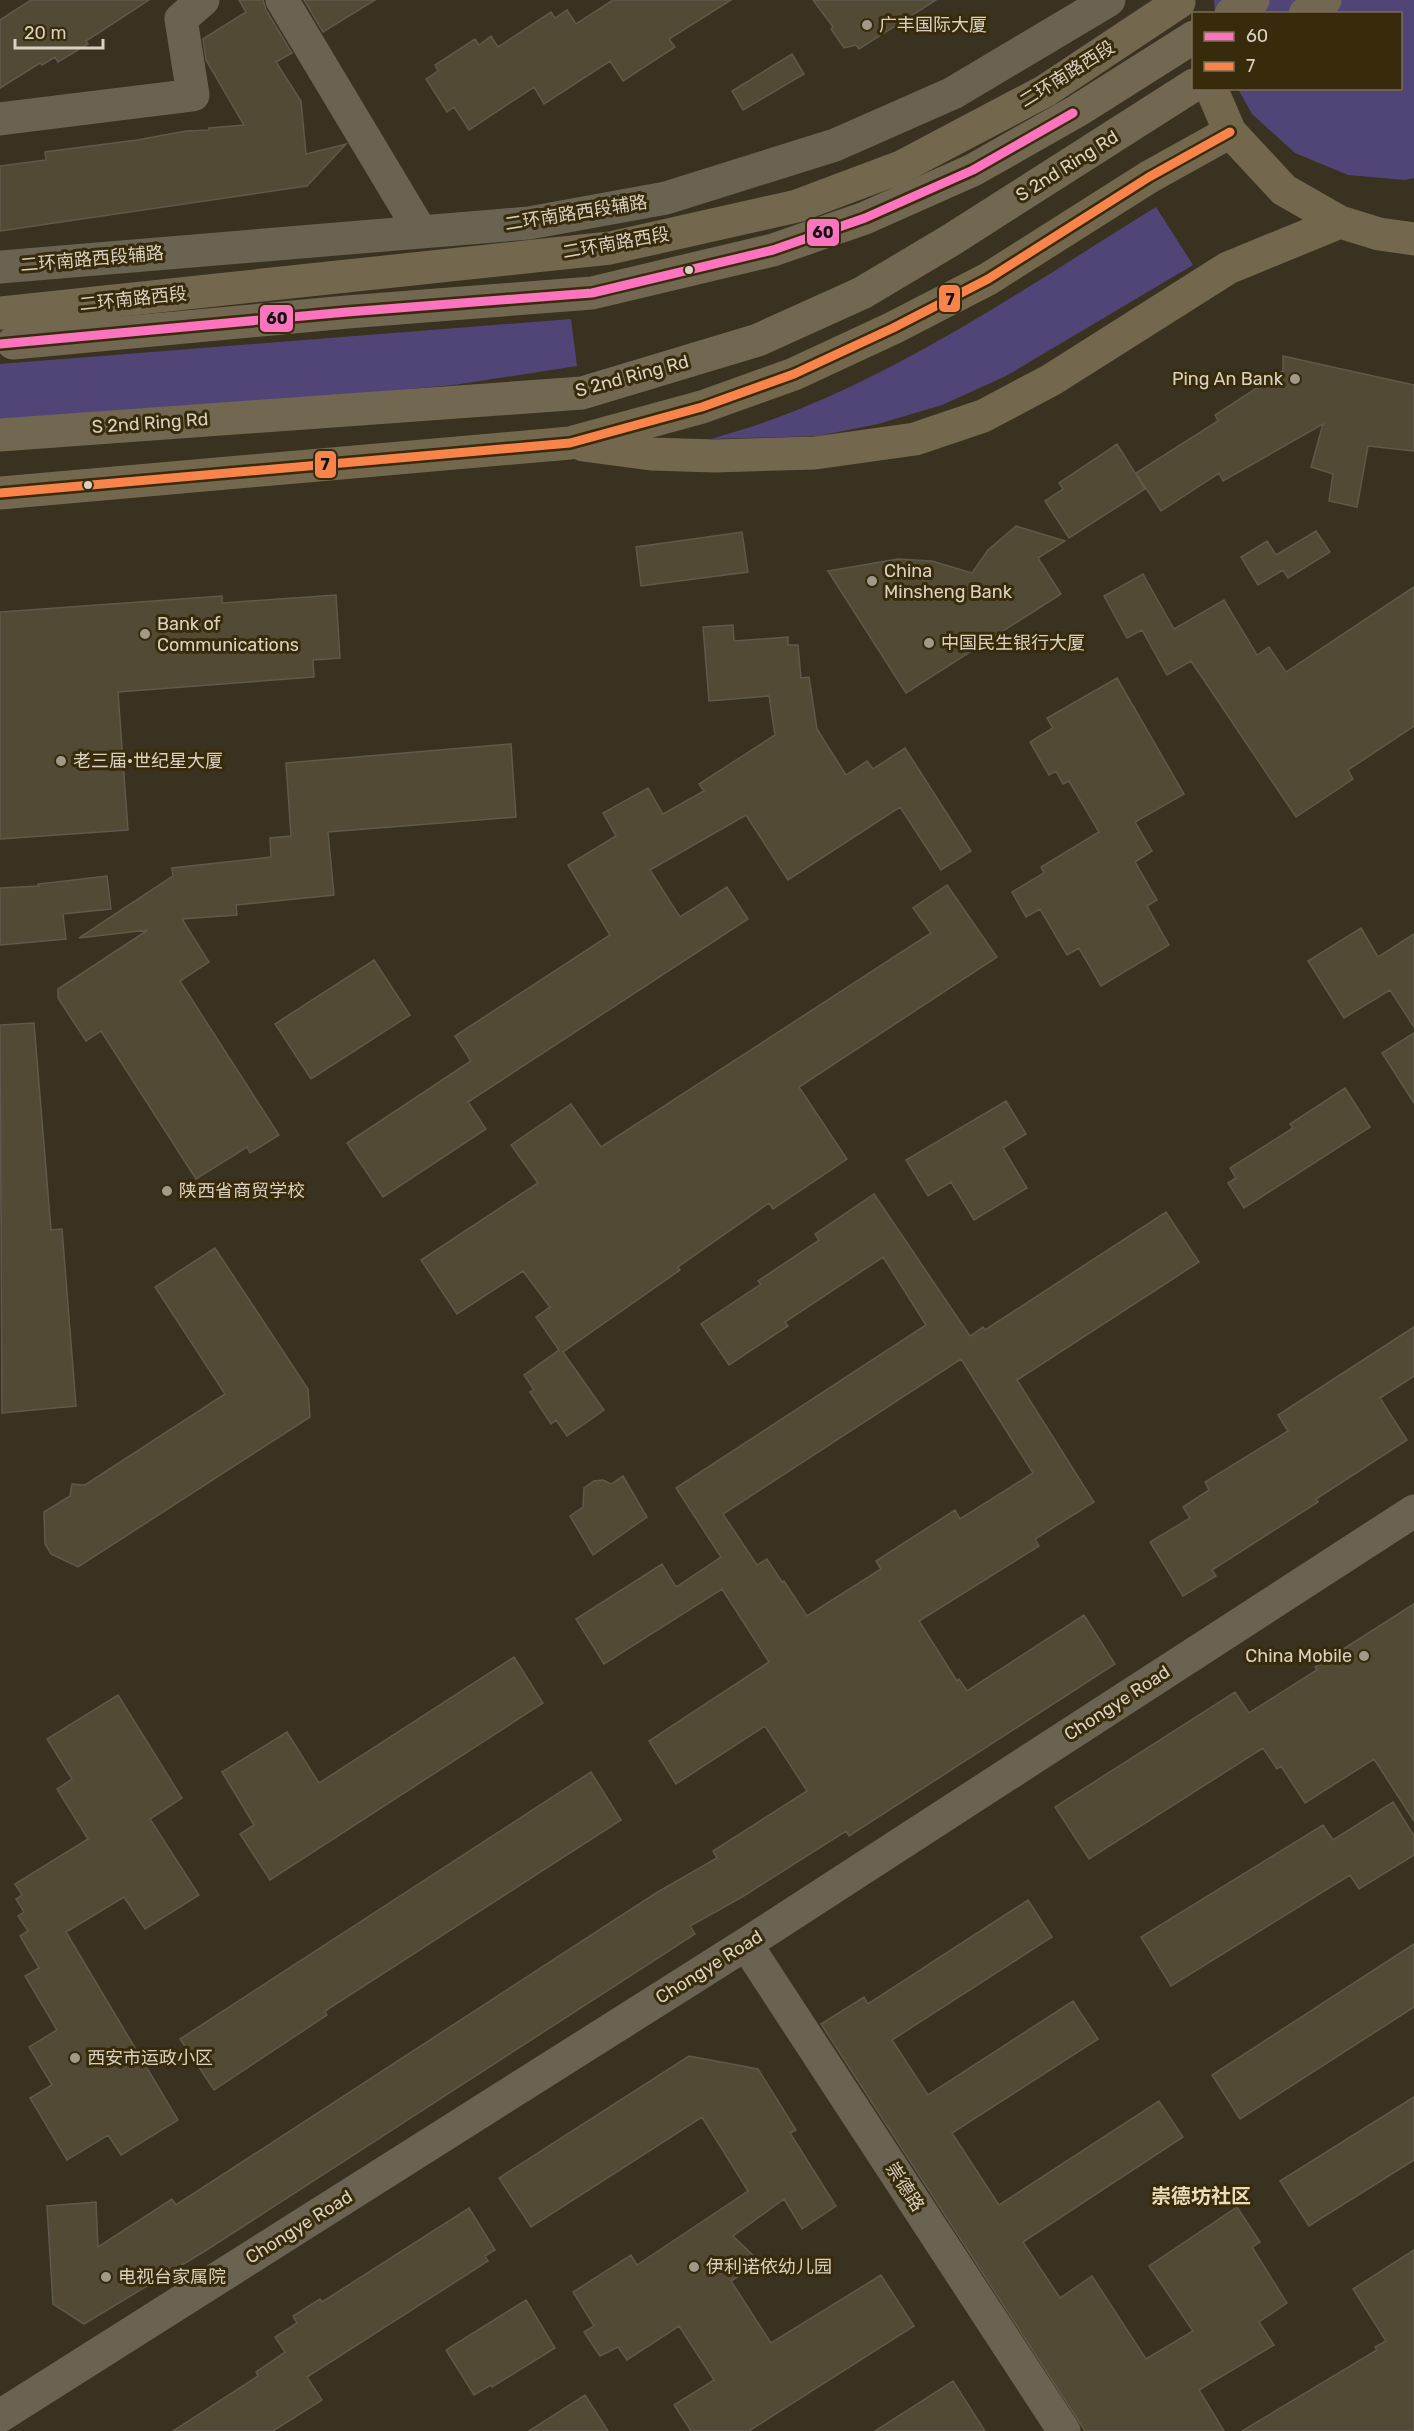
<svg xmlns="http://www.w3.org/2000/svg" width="1414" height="2431" font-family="Rubik,'Noto Sans SC',sans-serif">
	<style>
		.green { fill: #514578 }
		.building { fill: #524a34; stroke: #5f594b; stroke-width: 1.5; fill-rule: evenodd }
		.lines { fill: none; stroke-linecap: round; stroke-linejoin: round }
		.minor { stroke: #6b6351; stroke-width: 33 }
		.major { stroke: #73684e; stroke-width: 33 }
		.highway { stroke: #726851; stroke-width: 33 }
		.highway-bridge { stroke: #726851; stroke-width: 33 }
		.bus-1-casing { stroke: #382b0c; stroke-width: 14 }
		.bus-2-casing { stroke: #382b0c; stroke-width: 14 }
		.bus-1 { stroke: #fc73be; stroke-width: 9 }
		.bus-2 { stroke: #f8844c; stroke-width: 9 }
		.poi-dot { fill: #a29a89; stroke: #382b0c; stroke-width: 2 }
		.bus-dot { fill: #dad2c1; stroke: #382b0c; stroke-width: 2 }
		.labels { text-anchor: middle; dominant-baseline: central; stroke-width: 6; stroke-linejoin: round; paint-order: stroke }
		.poi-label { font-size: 18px; fill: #dad2c1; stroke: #382b0c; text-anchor: start }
		.street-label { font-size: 18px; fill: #dad2c1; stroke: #382b0c }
		.neighbourhood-label { font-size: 20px; font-weight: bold; fill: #ecdcb9; stroke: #382b0c }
		.line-badge { stroke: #382b0c; stroke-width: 2 }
		.pale-badge-label { font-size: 16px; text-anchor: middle; font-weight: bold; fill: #111 }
	</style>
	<rect width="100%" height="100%" fill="#393221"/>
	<!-- green -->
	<path class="green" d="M 1214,0 L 1414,0 L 1414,178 L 1405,180 L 1348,175 L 1295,153 L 1252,114 L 1238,89 L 1400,88 L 1400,14 L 1215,14 Z
		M 1156,207 L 1193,265 L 1006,376 L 942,405 L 878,424 L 818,436 L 711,439 C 730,433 749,428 768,421 C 905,372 1033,283 1156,207 Z
		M 571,319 L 577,366 L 454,385 L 0,426 L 0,364 Z"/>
	<!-- building -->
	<path class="building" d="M 31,0 L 149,0 L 86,41 L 88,44 L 58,62 L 55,57 L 42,65 L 40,63 L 0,88 L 0,20 Z
		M 239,0 L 263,0 L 266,10 L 292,53 L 276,62 L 301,101 L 306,154 L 346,144 L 307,186 L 0,231 L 0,166 L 46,160 L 45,152 L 137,140 L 186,131 L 209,130 L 209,128 L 244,125 L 206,60 L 203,39 L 246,12 Z
		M 304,0 L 375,0 L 323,32 Z
		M 613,0 L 731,0 L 669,39 L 675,47 L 623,81 L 610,61 L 544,104 L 534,87 L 469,130 L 454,107 L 447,112 L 426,79 L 438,71 L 435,65 L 475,39 L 479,45 L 491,36 L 498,47 L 551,12 L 555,18 L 567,10 L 576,24 Z
		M 813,0 L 936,0 L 859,49 L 856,45 L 844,48 L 831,29 L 833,27 Z
		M 792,54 L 804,74 L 743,110 L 732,91 Z
		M 1283,356 L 1414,385 L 1414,451 L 1368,446 L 1357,507 L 1329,501 L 1333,474 L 1311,467 L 1323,424 L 1223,481 L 1219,473 L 1161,511 L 1136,473 L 1218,421 L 1215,415 L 1283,371 Z
		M 1117,444 L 1145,489 L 1069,538 L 1045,501 L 1063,489 L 1059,483 Z
		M 1016,526 L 1065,541 L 1038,558 L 1061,594 L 906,693 L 828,571 L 898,559 L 932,561 L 972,573 L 988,550 Z
		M 1316,531 L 1330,552 L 1288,578 L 1283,570 L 1258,585 L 1241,557 L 1267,541 L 1276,555 Z
		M 742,532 L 748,572 L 641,586 L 636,547 Z
		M 1143,574 L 1174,629 L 1224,600 L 1257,655 L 1269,647 L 1286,672 L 1414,587 L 1414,726 L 1348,770 L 1353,779 L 1296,817 L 1191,661 L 1167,675 L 1142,630 L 1127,638 L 1104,596 Z
		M 336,595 L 340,658 L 313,660 L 314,677 L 118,692 L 128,830 L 0,839 L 0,612 L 222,596 L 222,603 Z
		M 733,625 L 734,641 L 788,637 L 788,645 L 798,645 L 801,678 L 809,677 L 817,729 L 846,775 L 867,761 L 873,769 L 905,748 L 971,851 L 941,870 L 900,807 L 788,880 L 746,815 L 650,870 L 680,917 L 727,887 L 748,919 L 468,1102 L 486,1129 L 383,1197 L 347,1143 L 471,1061 L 455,1036 L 610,935 L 568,865 L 616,836 L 603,813 L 648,788 L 663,814 L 704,791 L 699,784 L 775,735 L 769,696 L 709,701 L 703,627 Z
		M 1117,678 L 1184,794 L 1135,822 L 1152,851 L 1135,862 L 1157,900 L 1147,906 L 1169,945 L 1101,986 L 1079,948 L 1067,955 L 1040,909 L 1026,917 L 1012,892 L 1044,873 L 1041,867 L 1099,832 L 1069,781 L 1063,784 L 1056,771 L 1049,775 L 1030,742 L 1053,728 L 1047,718 Z
		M 511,744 L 516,817 L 328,832 L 334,895 L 236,905 L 237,915 L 182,919 L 209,962 L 180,981 L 279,1135 L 250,1153 L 247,1147 L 196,1179 L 101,1031 L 86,1041 L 58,998 L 58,989 L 148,930 L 79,938 L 173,876 L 172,868 L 271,857 L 270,838 L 291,836 L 286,763 Z
		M 107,876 L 111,909 L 63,914 L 66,939 L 0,945 L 0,888 L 39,886 L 38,884 Z
		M 947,885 L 997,957 L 799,1087 L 847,1159 L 773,1209 L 769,1203 L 678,1267 L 680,1270 L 563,1352 L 604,1410 L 567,1436 L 556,1420 L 551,1424 L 530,1392 L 534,1390 L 524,1375 L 559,1350 L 536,1317 L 550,1307 L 523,1271 L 457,1314 L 421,1260 L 538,1183 L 511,1145 L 571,1104 L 601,1147 L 931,933 L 913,908 Z
		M 1361,928 L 1378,957 L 1414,934 L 1414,1027 L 1390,990 L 1344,1018 L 1308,961 Z
		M 374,960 L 410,1015 L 311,1079 L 275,1024 Z
		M 34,1023 L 51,1230 L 62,1229 L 76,1406 L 2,1413 L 0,1025 Z
		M 1414,1033 L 1414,1103 L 1382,1053 Z
		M 1345,1088 L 1370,1127 L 1244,1208 L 1228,1183 L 1236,1178 L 1230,1168 L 1293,1128 L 1290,1124 Z
		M 1006,1101 L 1026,1134 L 1003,1148 L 1027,1188 L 974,1220 L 951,1182 L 928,1196 L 906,1160 Z
		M 874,1194 L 970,1336 L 983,1327 L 985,1330 L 1166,1212 L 1199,1262 L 1017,1380 L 1094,1502 L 1035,1539 L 1039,1546 L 919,1621 L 957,1681 L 959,1679 L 967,1691 L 1084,1615 L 1115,1664 L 849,1836 L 846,1831 L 742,1897 L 690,1926 L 695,1934 L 205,2251 L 84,2324 L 53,2304 L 47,2206 L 96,2202 L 98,2247 L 172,2199 L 176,2205 L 656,1893 L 717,1858 L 713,1851 L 807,1791 L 765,1726 L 676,1784 L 649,1741 L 769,1662 L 722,1589 L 604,1664 L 576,1619 L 662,1564 L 676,1587 L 721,1557 L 676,1488 L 926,1325 L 883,1257 L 785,1322 L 788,1326 L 729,1365 L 701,1324 L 761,1284 L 758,1281 L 819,1240 L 815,1234 ZM 961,1359 L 1033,1473 L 960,1519 L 955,1510 L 876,1561 L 881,1569 L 807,1616 L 784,1581 L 782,1582 L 767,1559 L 757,1565 L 723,1514 Z
		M 215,1248 L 308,1389 L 310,1417 L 78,1567 L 51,1554 L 45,1544 L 44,1512 L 70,1496 L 72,1484 L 85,1485 L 225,1394 L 155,1287 Z
		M 1414,1327 L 1414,1376 L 1380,1398 L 1407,1440 L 1316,1499 L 1318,1502 L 1212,1570 L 1216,1576 L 1183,1596 L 1150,1542 L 1190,1518 L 1183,1507 L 1209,1490 L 1205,1482 L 1288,1431 L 1278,1415 Z
		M 623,1476 L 647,1517 L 593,1555 L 570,1516 L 583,1507 L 584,1488 L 594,1481 L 603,1480 L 611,1484 Z
		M 1414,1604 L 1414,1821 L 1374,1759 L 1305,1803 L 1281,1766 L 1277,1769 L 1263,1748 L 1089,1859 L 1055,1807 L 1235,1692 L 1249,1713 L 1317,1670 L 1315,1667 Z
		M 514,1657 L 543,1703 L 270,1880 L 240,1834 L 254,1825 L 222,1772 L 287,1732 L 319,1783 Z
		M 118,1695 L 182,1798 L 150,1819 L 199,1895 L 145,1929 L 124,1897 L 66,1932 L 178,2120 L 121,2155 L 108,2135 L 67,2160 L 30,2098 L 52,2085 L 29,2047 L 57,2030 L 25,1976 L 39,1968 L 20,1936 L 28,1931 L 18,1916 L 24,1912 L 16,1899 L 22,1895 L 15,1884 L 88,1839 L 57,1789 L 72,1779 L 47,1739 Z
		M 591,1772 L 621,1820 L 325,2011 L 327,2015 L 214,2090 L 180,2039 Z
		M 1393,1802 L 1414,1836 L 1414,1855 L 1359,1889 L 1350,1875 L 1171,1986 L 1141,1937 L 1323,1825 L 1333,1840 Z
		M 1028,1900 L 1052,1937 L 892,2040 L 928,2095 L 1073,2001 L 1098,2039 L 952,2133 L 999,2205 L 1159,2101 L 1183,2137 L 1023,2242 L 1060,2298 L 1092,2276 L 1146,2359 L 1193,2331 L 1149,2266 L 1237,2207 L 1260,2242 L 1252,2247 L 1287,2303 L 1259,2322 L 1274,2345 L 1199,2390 L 1224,2431 L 1085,2431 L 821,2024 L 864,1997 L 868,2004 Z
		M 1414,1944 L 1414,2007 L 1240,2119 L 1212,2075 Z
		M 689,2056 L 758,2069 L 796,2130 L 790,2133 L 836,2206 L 802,2229 L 784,2199 L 733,2236 L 760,2262 L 731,2281 L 771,2343 L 881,2275 L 914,2326 L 749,2431 L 691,2431 L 674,2405 L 714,2380 L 679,2326 L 627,2360 L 618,2347 L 600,2356 L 584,2332 L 594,2326 L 573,2292 L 631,2255 L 637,2265 L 748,2191 L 702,2117 L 531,2227 L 499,2178 Z
		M 1414,2097 L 1414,2160 L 1309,2226 L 1280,2181 Z
		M 469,2208 L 495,2250 L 485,2256 L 488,2261 L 307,2377 L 322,2400 L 273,2431 L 173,2431 L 258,2376 L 256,2372 L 285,2352 L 275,2337 L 297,2323 L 293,2316 L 320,2299 L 322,2302 Z
		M 1414,2250 L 1414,2431 L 1242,2431 L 1377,2350 L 1375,2347 L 1386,2341 L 1353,2289 Z
		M 526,2300 L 555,2348 L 492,2387 L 491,2385 L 474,2395 L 446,2350 Z
		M 953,2381 L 985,2431 L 875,2431 Z
		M 585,2395 L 608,2431 L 529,2431 Z"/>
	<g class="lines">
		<!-- minor -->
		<path class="minor" d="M 282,0 L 421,232
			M 0,119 L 193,95 L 181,19 L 203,0
			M 0,267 L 529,223 L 666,198 L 835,145 L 953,93 L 1109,0
			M 746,1944 L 1064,2431
			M 0,2416 L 746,1944 L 1414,1511"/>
		<!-- major -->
		<path class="major" d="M 1211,88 L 1230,132 L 1284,190 L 1340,222 L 1379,234 L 1414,239
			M 0,313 L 610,248 L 797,206 L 901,167 L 1045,91 L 1179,2
			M 583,445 L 651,454 L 715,456 L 815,453 L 915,439 L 983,416 L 1051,380 L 1228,268 L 1340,222
			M 0,493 L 570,443 L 702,407 L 794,374 L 893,328 L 988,279 L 1149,177 L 1230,132"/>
		<!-- highway -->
		<path class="highway" d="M 1231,14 L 1253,0
			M 1305,14 L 1325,0
			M 0,435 L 582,393 L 758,340 L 862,293 L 951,240 L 1194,85"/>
		<!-- highway-bridge -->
		<path class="highway-bridge" d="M 13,343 L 347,312 L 592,293 L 773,250 L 865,218 L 973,170 L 1077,111 L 1194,37"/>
		<!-- bus-1 casing -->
		<g class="bus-1-casing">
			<path id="bus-1" d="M 0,344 L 347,312 L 592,293 L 773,250 L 865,218 L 973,170 L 1073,113"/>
		</g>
		<!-- bus-2 casing -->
		<g class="bus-2-casing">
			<path id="bus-2" d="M 0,493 L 570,443 L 702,407 L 794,374 L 893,328 L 988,279 L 1149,177 L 1230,132"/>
		</g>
		<!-- bus-1 -->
		<use href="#bus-1" class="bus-1"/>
		<!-- bus-2 -->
		<use href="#bus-2" class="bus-2"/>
	</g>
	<!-- markers -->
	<g class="poi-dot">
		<circle cx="867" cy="25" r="6"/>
		<circle cx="1295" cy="379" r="6"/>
		<circle cx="872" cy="581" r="6"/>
		<circle cx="145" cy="634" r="6"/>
		<circle cx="929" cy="643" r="6"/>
		<circle cx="61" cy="761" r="6"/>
		<circle cx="167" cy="1191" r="6"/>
		<circle cx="1364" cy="1656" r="6"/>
		<circle cx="75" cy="2058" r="6"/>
		<circle cx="694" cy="2267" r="6"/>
		<circle cx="106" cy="2277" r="6"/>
	</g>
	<g class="bus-dot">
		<circle cx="689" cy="270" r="5"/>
		<circle cx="88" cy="485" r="5"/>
	</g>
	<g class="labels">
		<!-- poi labels -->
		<g class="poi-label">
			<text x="879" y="25">广丰国际大厦</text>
			<text x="1283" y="379" text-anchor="end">Ping An Bank</text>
			<text x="884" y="571">China<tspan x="884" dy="21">Minsheng Bank</tspan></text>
			<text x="157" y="624">Bank of<tspan x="157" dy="21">Communications</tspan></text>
			<text x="941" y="643">中国民生银行大厦</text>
			<text x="73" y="761">老三届·世纪星大厦</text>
			<text x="179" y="1191">陕西省商贸学校</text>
			<text x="1352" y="1656" text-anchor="end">China Mobile</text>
			<text x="87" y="2058">西安市运政小区</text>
			<text x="706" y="2267">伊利诺依幼儿园</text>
			<text x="118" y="2277">电视台家属院</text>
		</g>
		<!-- street labels -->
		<g class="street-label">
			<text transform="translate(1067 74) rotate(-32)">二环南路西段</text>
			<text transform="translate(1067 166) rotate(-32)">S 2nd Ring Rd</text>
			<text transform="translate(576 213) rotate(-9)">二环南路西段辅路</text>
			<text transform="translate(616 243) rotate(-10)">二环南路西段</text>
			<text transform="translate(92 259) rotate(-5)">二环南路西段辅路</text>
			<text transform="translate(133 299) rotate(-6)">二环南路西段</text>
			<text transform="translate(632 376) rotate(-15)">S 2nd Ring Rd</text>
			<text transform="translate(150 423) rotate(-4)">S 2nd Ring Rd</text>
			<text transform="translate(1117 1703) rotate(-33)">Chongye Road</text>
			<text transform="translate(709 1967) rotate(-32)">Chongye Road</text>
			<text transform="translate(905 2187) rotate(57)">崇德路</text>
			<text transform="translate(299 2227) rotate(-32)">Chongye Road</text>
		</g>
		<!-- neighbourhood labels -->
		<g class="neighbourhood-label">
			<text x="1201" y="2196">崇德坊社区</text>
		</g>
	</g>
	<g class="line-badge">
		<rect x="806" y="218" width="34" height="29" rx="6" fill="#fc73be"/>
		<rect x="938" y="284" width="23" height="29" rx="6" fill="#f8844c"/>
		<rect x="259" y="304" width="35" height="29" rx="6" fill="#fc73be"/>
		<rect x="314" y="450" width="23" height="29" rx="6" fill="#f8844c"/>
	</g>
	<g class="pale-badge-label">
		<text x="823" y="238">60</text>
		<text x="950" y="305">7</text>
		<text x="277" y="324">60</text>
		<text x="325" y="470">7</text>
	</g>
	<!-- legend -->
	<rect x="1192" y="12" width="210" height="78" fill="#382b0c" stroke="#796e54" stroke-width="1.5"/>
	<rect x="1204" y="32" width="30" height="9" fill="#fc73be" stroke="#796e54" stroke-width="1.5"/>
	<text x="1246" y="42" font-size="18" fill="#dad2c1">60</text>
	<rect x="1204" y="62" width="30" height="9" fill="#f8844c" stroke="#796e54" stroke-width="1.5"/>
	<text x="1246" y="72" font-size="18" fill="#dad2c1">7</text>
	<!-- scale -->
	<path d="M15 39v9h88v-9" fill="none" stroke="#dad2c1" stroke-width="3"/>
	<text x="24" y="39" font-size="18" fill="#dad2c1" stroke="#382b0c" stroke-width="4.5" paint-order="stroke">20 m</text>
</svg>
